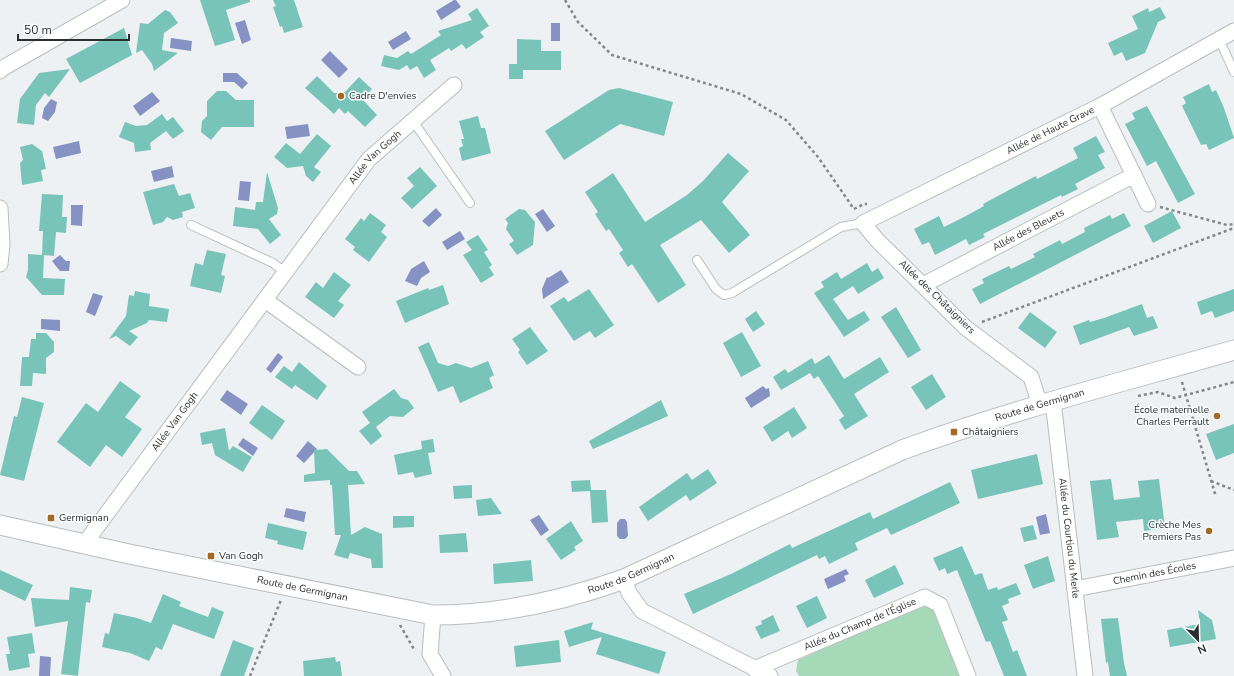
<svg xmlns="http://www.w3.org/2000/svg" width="1234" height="676" font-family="'Nunito Sans',sans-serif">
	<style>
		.green { fill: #a6d9b7 }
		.water { fill: #8692c4 }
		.building { fill: #79c4b9 }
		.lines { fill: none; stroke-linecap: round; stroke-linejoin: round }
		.service-casing { stroke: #b9bdbf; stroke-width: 10 }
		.minor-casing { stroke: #b9bdbf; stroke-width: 17 }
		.tertiary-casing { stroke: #b9bdbf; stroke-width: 21 }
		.path { stroke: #848789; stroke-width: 2.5; stroke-dasharray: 3 3; stroke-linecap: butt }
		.service { stroke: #fff; stroke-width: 8 }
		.minor { stroke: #fff; stroke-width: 15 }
		.tertiary { stroke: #fff; stroke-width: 19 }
		.poi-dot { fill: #a26927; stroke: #fbfeff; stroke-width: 1.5 }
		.labels { text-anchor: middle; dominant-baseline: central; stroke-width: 3; stroke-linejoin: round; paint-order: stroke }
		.poi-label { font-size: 10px; fill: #2c2e2f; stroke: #fbfeff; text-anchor: start }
		.street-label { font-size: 10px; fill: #2c2e2f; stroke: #fbfeff }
	</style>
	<rect width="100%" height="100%" fill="#edf1f3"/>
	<!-- green -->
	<path class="green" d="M 919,606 L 929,607 L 938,613 L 962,676 L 799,676 L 796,671 L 798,660 Z"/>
	<!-- water -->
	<path class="water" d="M 454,0 L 456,0 L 461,7 L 441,20 L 436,11 Z
		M 245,20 L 251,40 L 242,44 L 235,23 Z
		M 551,23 L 560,23 L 560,41 L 551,41 Z
		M 406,31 L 411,39 L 393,50 L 388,42 Z
		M 171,38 L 192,41 L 191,51 L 170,48 Z
		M 330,51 L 348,69 L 339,78 L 321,60 Z
		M 223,73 L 237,73 L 248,83 L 242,89 L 234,82 L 223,82 Z
		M 152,92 L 160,101 L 140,116 L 133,106 Z
		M 51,99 L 57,102 L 55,112 L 48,121 L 42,118 L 44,108 Z
		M 308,124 L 310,136 L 287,139 L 285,127 Z
		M 79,141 L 81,153 L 56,159 L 53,147 Z
		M 172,166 L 174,177 L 154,182 L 151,171 Z
		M 240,181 L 251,182 L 249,201 L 238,200 Z
		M 71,205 L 83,205 L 82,226 L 71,225 Z
		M 436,208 L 442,215 L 429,227 L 422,221 Z
		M 543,209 L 555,226 L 547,232 L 535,214 Z
		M 460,231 L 465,239 L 447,250 L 442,242 Z
		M 60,255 L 66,261 L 70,261 L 69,271 L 60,271 L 52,261 Z
		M 424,261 L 430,272 L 421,278 L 417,286 L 405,281 L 411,269 Z
		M 561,270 L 569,282 L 543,299 L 542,289 L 547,277 L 548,278 Z
		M 93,293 L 103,296 L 95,316 L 86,312 Z
		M 41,319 L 60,320 L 60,331 L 41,329 Z
		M 278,353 L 283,357 L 271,373 L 266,369 Z
		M 763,386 L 766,389 L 769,388 L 770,396 L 751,408 L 745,398 Z
		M 227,390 L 248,404 L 241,415 L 220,400 Z
		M 243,438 L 258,448 L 253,456 L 238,445 Z
		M 308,441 L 317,449 L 304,463 L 296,456 Z
		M 286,508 L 306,512 L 304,522 L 284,517 Z
		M 1046,514 L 1050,533 L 1040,535 L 1036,517 Z
		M 539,515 L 549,530 L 541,536 L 530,520 Z
		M 620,519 L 625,519 L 627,522 L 628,536 L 625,539 L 620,539 L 617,536 L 617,523 Z
		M 846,569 L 849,574 L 844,576 L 846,581 L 828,589 L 824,579 Z
		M 40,656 L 51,657 L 50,676 L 39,676 Z"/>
	<!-- building -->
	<path class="building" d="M 200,0 L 250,0 L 250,2 L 226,10 L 235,40 L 215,46 Z
		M 273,0 L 294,0 L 303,27 L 284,33 L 282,26 L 280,27 L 273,7 L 276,6 Z
		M 1160,7 L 1166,18 L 1158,22 L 1145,53 L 1126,61 L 1122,52 L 1114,56 L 1108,43 L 1138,29 L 1132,16 L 1148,8 L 1149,12 Z
		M 477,8 L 489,26 L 480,32 L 484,37 L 466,49 L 462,44 L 451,51 L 449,48 L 430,60 L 436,70 L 424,78 L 417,66 L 410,70 L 407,65 L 399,70 L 381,66 L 384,55 L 397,58 L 408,51 L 411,54 L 441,35 L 438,31 L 472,20 L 468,14 Z
		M 165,10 L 170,12 L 178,23 L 164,33 L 162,50 L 178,53 L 154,71 L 152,64 L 142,50 L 136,53 L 140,23 L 148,24 Z
		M 124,28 L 132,55 L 80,83 L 66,59 Z
		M 517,39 L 541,40 L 541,51 L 561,51 L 561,70 L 523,70 L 523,79 L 509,79 L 509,64 L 517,64 Z
		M 70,69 L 49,97 L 45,93 L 36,105 L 34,125 L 17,123 L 20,99 L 39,73 Z
		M 317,76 L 334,93 L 344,93 L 359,77 L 372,89 L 362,99 L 377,115 L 365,127 L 348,111 L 345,114 L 339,108 L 334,114 L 305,88 Z
		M 1209,84 L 1212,92 L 1216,90 L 1224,108 L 1234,138 L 1209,150 L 1206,144 L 1201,145 L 1182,106 L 1186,103 L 1183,97 Z
		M 619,88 L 673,102 L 664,136 L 620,124 L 564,160 L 545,131 L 609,90 Z
		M 217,91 L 226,91 L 236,100 L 254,100 L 254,127 L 222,127 L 211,140 L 201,132 L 202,121 L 207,116 L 207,101 Z
		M 1147,106 L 1195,194 L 1178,203 L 1156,161 L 1147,166 L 1125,124 L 1135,119 L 1132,113 Z
		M 162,114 L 167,121 L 173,117 L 184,131 L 173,139 L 166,131 L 150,143 L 151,150 L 135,152 L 134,143 L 119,137 L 125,122 L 136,126 L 147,125 Z
		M 478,116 L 481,128 L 485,128 L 491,153 L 462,161 L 459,148 L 463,146 L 461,139 L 464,139 L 459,121 Z
		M 317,134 L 331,146 L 314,167 L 321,172 L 313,182 L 306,176 L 303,166 L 287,168 L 274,157 L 286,143 L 300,154 Z
		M 1096,136 L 1105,152 L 1098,155 L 1105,168 L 1075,184 L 1078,189 L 1062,197 L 1061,195 L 983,234 L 985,237 L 969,245 L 966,239 L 935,255 L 929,242 L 922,245 L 914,229 L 939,216 L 944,227 L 964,217 L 984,206 L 983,204 L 1009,190 L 1036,176 L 1037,179 L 1078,158 L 1073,148 Z
		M 32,144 L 42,151 L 46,169 L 41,170 L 43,181 L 22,185 L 20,163 L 23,160 L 20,147 Z
		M 728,153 L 749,171 L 722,202 L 750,235 L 729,253 L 701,220 L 660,245 L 686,285 L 658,303 L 632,264 L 628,267 L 619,253 L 623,250 L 609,229 L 606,231 L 595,214 L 598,212 L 585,192 L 613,173 L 645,222 L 687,195 L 703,181 Z
		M 420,167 L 437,186 L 412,209 L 401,198 L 414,186 L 407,178 Z
		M 267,172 L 278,208 L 277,214 L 269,219 L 281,235 L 270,244 L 258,229 L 233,226 L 235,207 L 255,210 L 256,202 L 263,202 Z
		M 174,184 L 179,196 L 190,193 L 195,208 L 182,212 L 183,217 L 173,220 L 167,217 L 163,222 L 153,225 L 143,192 Z
		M 42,194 L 63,195 L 62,217 L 67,217 L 66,233 L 56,232 L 54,256 L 44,255 L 43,278 L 65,279 L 64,295 L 42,295 L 26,277 L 28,270 L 28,254 L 42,255 L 43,231 L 39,231 Z
		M 519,209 L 525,210 L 535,222 L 533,245 L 517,255 L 509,244 L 514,241 L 506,229 L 508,223 L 505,219 Z
		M 1172,211 L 1181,228 L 1153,243 L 1144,226 Z
		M 370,213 L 386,225 L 381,232 L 387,237 L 369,262 L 353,250 L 355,247 L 345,239 L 361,218 L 364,221 Z
		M 1124,213 L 1131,226 L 980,304 L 972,289 L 984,283 L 982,279 L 1009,266 L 1011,269 L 1035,257 L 1033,254 L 1060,240 L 1062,244 L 1085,232 L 1084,228 L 1110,215 L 1112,219 Z
		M 478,235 L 488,250 L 484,252 L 492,265 L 489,267 L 494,275 L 481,283 L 463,255 L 472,250 L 466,242 Z
		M 207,250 L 226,254 L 221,275 L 225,276 L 221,293 L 190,286 L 195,263 L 203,265 Z
		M 867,263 L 872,272 L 878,268 L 884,278 L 858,294 L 853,286 L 833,299 L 848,320 L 864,311 L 870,320 L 844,337 L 814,293 L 824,287 L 821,282 L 837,272 L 841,279 Z
		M 334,272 L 351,285 L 338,301 L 344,305 L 334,318 L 305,297 L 316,282 L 323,288 Z
		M 443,285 L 449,304 L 405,323 L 396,301 L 428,288 L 429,290 Z
		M 589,289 L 614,325 L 595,338 L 590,331 L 574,341 L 550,306 L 564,297 L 568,302 Z
		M 1234,289 L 1234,311 L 1215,318 L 1212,311 L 1201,315 L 1197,302 Z
		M 135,291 L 150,294 L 149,306 L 169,309 L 167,322 L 149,320 L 147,323 L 129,331 L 138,337 L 130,346 L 116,336 L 109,339 L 126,316 L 129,295 L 134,296 Z
		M 1142,304 L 1147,318 L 1153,316 L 1158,328 L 1134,336 L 1129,327 L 1080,345 L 1073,326 L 1089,320 L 1090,322 L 1104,318 Z
		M 896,307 L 921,350 L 908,358 L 881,317 Z
		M 756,311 L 765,324 L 753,332 L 745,319 Z
		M 1030,312 L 1057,332 L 1045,348 L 1018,328 Z
		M 530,327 L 548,351 L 527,365 L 518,352 L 520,350 L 512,339 Z
		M 742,332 L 761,366 L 741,377 L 723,343 Z
		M 36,333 L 46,333 L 54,342 L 54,352 L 46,358 L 46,374 L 33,373 L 32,386 L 20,386 L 22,357 L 29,357 L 31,339 L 36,339 Z
		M 429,342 L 438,363 L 448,366 L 456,363 L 471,368 L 488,361 L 494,375 L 489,378 L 493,388 L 460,403 L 453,386 L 438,392 L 418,347 Z
		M 829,355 L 844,379 L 880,357 L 889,372 L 854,394 L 868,416 L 845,430 L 839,420 L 844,416 L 818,376 L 814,379 L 810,373 L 781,390 L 773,377 L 785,369 L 788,373 L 812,358 L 815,364 Z
		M 299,362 L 327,386 L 317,400 L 295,385 L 292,389 L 275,377 L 284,366 L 292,372 Z
		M 932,374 L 946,397 L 926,410 L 911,387 Z
		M 120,381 L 141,396 L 125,417 L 142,429 L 122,457 L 106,445 L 90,467 L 57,442 L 86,403 L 98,412 Z
		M 394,389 L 401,398 L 408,400 L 414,408 L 403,417 L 390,416 L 376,427 L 382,436 L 371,445 L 359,431 L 370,423 L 362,412 Z
		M 22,397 L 44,403 L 24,481 L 0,475 L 14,416 L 17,417 Z
		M 661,400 L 668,416 L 593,449 L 589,441 Z
		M 262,405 L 285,421 L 272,440 L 249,423 Z
		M 794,407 L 807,428 L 792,438 L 788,431 L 772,442 L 763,427 Z
		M 1234,424 L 1234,453 L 1216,460 L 1206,434 Z
		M 225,428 L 229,451 L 233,446 L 252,457 L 243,472 L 215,455 L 212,443 L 202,445 L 200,433 Z
		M 433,439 L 435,452 L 428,453 L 432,474 L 415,478 L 413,472 L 398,475 L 394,455 L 422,449 L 421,441 Z
		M 327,449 L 349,471 L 357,471 L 365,484 L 348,485 L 351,535 L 365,527 L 382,534 L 383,568 L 372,568 L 371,559 L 350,553 L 348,559 L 334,555 L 341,535 L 335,535 L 332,485 L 330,485 L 330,480 L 304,482 L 304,475 L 315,473 L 314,450 Z
		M 1037,454 L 1043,484 L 978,499 L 971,470 Z
		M 708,469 L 717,483 L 690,501 L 686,495 L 648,521 L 639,507 L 687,473 L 692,480 Z
		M 1111,479 L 1114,500 L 1140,497 L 1138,481 L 1159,479 L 1165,528 L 1144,531 L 1143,519 L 1116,522 L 1119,537 L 1097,540 L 1090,481 Z
		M 590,480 L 591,490 L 606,490 L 608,522 L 592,523 L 590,491 L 572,492 L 571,481 Z
		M 950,482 L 960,503 L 891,535 L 887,528 L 855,543 L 858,550 L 829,564 L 825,556 L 819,559 L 817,555 L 693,614 L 684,594 L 731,574 L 790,544 L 792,548 L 870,512 L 873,519 Z
		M 472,485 L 472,498 L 454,499 L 453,486 Z
		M 491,498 L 502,514 L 478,516 L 476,500 Z
		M 393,516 L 414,516 L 414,527 L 393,528 Z
		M 571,521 L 583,541 L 574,547 L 576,550 L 561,560 L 546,539 Z
		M 268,523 L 307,532 L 303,550 L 277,544 L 278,541 L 265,538 Z
		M 1033,525 L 1037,539 L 1024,542 L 1020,528 Z
		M 466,533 L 468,552 L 440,553 L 439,535 Z
		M 962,546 L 975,575 L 982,573 L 988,590 L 997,587 L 998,590 L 1016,583 L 1021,594 L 1008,599 L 1009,603 L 1002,606 L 1008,620 L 1002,622 L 1013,652 L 1017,650 L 1027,676 L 1004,676 L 990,641 L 986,642 L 957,570 L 947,574 L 945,568 L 939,571 L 933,558 Z
		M 1048,556 L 1055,581 L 1033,589 L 1024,565 Z
		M 531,560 L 533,581 L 494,584 L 493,564 Z
		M 895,565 L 904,584 L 874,598 L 865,580 Z
		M 0,570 L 33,585 L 25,601 L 0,589 Z
		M 70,587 L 92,590 L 90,603 L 86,602 L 78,676 L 61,674 L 68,621 L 35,627 L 31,598 L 69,600 Z
		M 163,594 L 181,602 L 179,606 L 208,617 L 212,607 L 224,612 L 214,639 L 173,624 L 162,650 L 156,647 L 149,661 L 130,653 L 102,647 L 105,633 L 109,634 L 114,613 L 137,618 L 151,623 Z
		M 817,596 L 827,618 L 807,628 L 796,606 Z
		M 1198,610 L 1212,620 L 1216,639 L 1170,647 L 1167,630 L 1200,624 Z
		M 773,615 L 780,631 L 761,639 L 755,627 L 762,624 L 761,621 Z
		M 1118,618 L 1124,663 L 1127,676 L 1110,676 L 1108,662 L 1106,663 L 1101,619 Z
		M 593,622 L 591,629 L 666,652 L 659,674 L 596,654 L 602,637 L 569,647 L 564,631 Z
		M 32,633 L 35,653 L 28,654 L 30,667 L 9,671 L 6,654 L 10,654 L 7,637 Z
		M 233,640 L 254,648 L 248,665 L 244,676 L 220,676 Z
		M 559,640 L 561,662 L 516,667 L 514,646 Z
		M 335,657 L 336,662 L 340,661 L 342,676 L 304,676 L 303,661 Z"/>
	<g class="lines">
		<!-- service casing -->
		<g class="service-casing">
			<path id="service" d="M 1219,39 L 1234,72
				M 413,121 L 470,203
				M 191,225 L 273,263 L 286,273
				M 697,260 L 716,289 L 724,295 L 732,293 L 841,227 L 863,223"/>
		</g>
		<!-- minor casing -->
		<g class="minor-casing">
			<g id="minor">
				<path d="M 0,71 L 3,68 L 122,0"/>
				<path d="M 1100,106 L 1148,204"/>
				<path d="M 0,208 L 2,245 L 0,264"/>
				<path id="s1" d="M 923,285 L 1134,175"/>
				<path d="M 265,300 L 358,367"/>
				<path id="s2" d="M 1053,401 L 1085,676"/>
				<path id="s3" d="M 1040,405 L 1031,377 L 966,328 L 877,240 L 863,223 L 1100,106 L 1234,31"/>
				<path id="s4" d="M 85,543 L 369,159 L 454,85"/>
				<path d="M 624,579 L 629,593 L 642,611 L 770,676"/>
				<path id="s5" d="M 1075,589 L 1234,558"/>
				<path d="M 433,615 L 430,654 L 443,676"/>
				<path id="s6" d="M 754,669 L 925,597 L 940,605 L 968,676"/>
			</g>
		</g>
		<!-- tertiary casing -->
		<g class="tertiary-casing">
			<g id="tertiary">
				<path id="s7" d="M 0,525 L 129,554 L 433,615 C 498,615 563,601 624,579 L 902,450 C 1011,410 1123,382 1234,350"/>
			</g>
		</g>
		<!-- path -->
		<path class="path" d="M 565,0 L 578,22 L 612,55 L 741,94 L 786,120 L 818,157 L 854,209
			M 1160,207 L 1227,225 L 1234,224
			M 854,209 L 864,204 L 867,204
			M 982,322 L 1234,228
			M 1182,382 L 1216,497
			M 1138,396 L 1158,392 L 1175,398 L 1234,382
			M 1211,481 L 1234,490
			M 400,625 L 415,651
			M 250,676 L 281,600"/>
		<!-- service -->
		<use href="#service" class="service"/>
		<!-- minor -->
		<use href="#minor" class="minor"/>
		<!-- tertiary -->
		<use href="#tertiary" class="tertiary"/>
	</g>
	<!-- markers -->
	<g class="poi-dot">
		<circle cx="341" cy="96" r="4"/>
		<circle cx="1217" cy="416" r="4"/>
		<rect x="950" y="428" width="8" height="8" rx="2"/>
		<rect x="47" y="514" width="8" height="8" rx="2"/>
		<circle cx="1209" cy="531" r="4"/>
		<rect x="207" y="552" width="8" height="8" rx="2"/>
	</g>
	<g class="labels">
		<!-- poi labels -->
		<g class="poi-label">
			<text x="349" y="96">Cadre D'envies</text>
			<text x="1209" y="410" text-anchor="end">École maternelle<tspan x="1209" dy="12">Charles Perrault</tspan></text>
			<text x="962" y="432">Châtaigniers</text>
			<text x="59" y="518">Germignan</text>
			<text x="1201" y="525" text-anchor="end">Crèche Mes<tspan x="1201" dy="12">Premiers Pas</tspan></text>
			<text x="219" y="556">Van Gogh</text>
		</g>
		<!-- street labels -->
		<g class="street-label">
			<text stroke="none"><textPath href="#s3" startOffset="467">Allée de Haute Grave</textPath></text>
			<text stroke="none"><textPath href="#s4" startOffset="483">Allée Van Gogh</textPath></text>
			<text stroke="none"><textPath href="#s1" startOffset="119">Allée des Bleuets</textPath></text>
			<text transform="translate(937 297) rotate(44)">Allée des Châtaigniers</text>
			<text stroke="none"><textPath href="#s7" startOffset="1089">Route de Germignan</textPath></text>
			<text stroke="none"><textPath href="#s4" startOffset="151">Allée Van Gogh</textPath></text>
			<text stroke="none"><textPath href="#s2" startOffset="138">Allée du Courtiou du Merle</textPath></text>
			<text stroke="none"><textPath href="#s7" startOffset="646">Route de Germignan</textPath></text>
			<text stroke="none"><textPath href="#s5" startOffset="81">Chemin des Écoles</textPath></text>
			<text stroke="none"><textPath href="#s7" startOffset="309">Route de Germignan</textPath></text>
			<text stroke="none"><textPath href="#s6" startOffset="115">Allée du Champ de l'Église</textPath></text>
		</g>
	</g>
	<!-- north arrow -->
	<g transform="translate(1198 640) rotate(157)" stroke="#fbfeff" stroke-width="3" paint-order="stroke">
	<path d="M0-3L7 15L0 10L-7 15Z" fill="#2c2e2f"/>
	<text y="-6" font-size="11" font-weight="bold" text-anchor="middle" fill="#2c2e2f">N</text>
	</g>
	<!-- scale -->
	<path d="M18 34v6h111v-6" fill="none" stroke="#2c2e2f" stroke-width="2"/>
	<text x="24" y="34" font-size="12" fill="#2c2e2f" stroke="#fbfeff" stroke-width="3" paint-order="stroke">50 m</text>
</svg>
